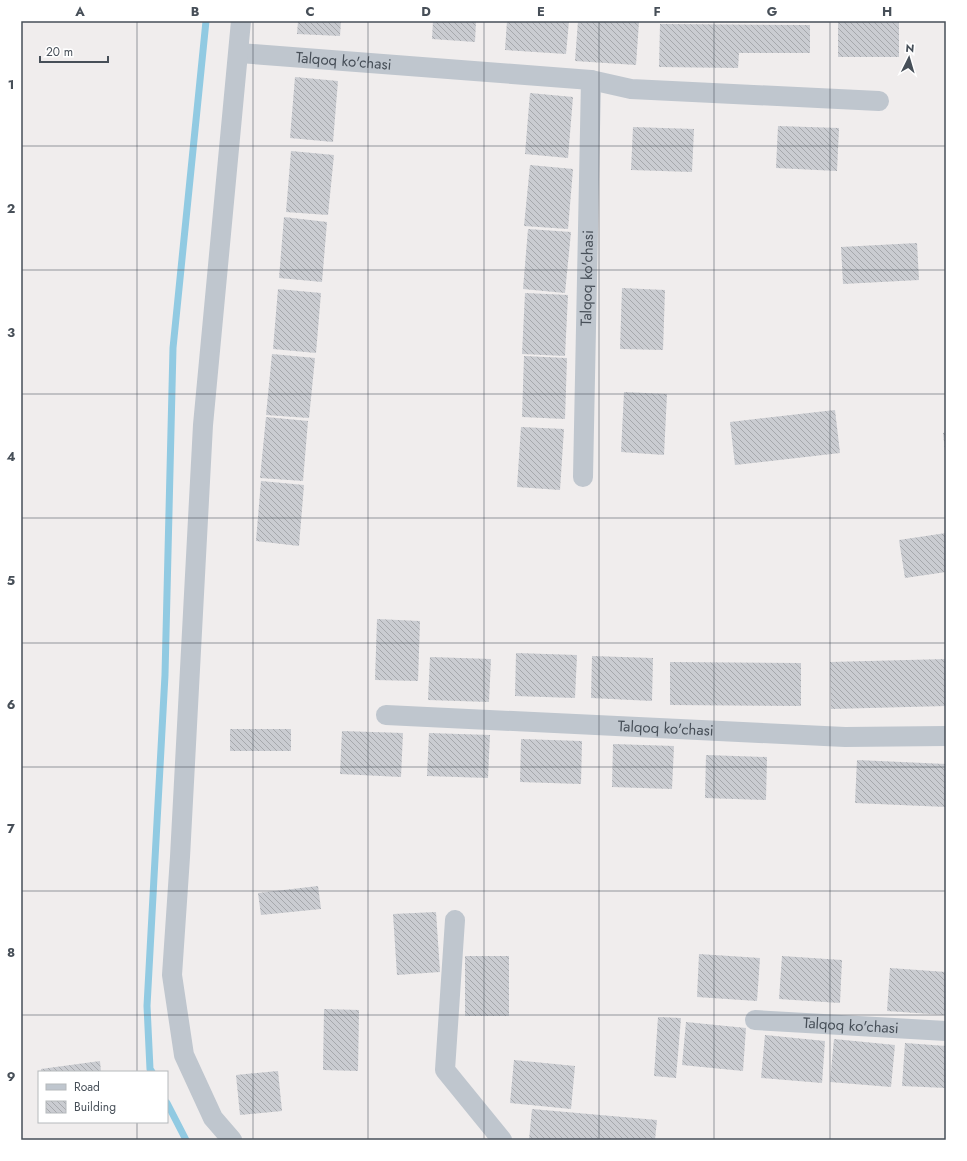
<svg xmlns="http://www.w3.org/2000/svg" width="967" height="1161" font-family="Jost,sans-serif">
	<style>
		.lines { fill: none; stroke-linecap: round; stroke-linejoin: round }
		.stream { stroke: #91cae2; stroke-width: 7 }
		.building { fill: url(#building-back-hatch) }
		.street { stroke: #bfc6ce; stroke-width: 20 }
		.grid { fill: none; stroke: #474f58; stroke-width: 1; stroke-opacity: 0.55 }
		.labels { text-anchor: middle; dominant-baseline: central; stroke-width: 4; stroke-linejoin: round; paint-order: stroke }
		.street-label { font-size: 15px; fill: #474f58; stroke: #fff }
		.neatline { fill: none; stroke: #474f58; stroke-width: 1.5 }
		.grid-label { font-size: 13px; text-anchor: middle; font-weight: bold; fill: #474f58 }
	</style>
	<defs>
		<pattern id="building-back-hatch" width="6" height="6" patternUnits="userSpaceOnUse"><rect width="6" height="6" fill="#caccd1"/><path d="M-1 5l2 2M0 0l6 6M5-1l2 2" fill="none" stroke="#a6a8ac"/></pattern>
	</defs>
	<rect width="100%" height="100%" fill="#f0eded"/>
	<g class="lines">
		<!-- stream -->
		<path class="stream" d="M 152,1072 L 150,1069 L 147,1006 L 165,675 L 173,348 L 206,21
			M 167,1103 L 186,1140"/>
	</g>
	<!-- building -->
	<path class="building" d="M 298,21 L 341,21 L 340,36 L 297,34 Z
		M 433,21 L 476,21 L 475,42 L 432,39 Z
		M 507,21 L 569,21 L 566,54 L 505,50 Z
		M 578,21 L 639,22 L 636,65 L 575,61 Z
		M 838,21 L 899,21 L 899,57 L 838,57 Z
		M 660,24 L 810,25 L 810,53 L 739,53 L 738,68 L 659,67 Z
		M 295,77 L 338,81 L 333,142 L 290,138 Z
		M 530,93 L 573,97 L 568,158 L 525,154 Z
		M 778,126 L 839,128 L 837,171 L 776,168 Z
		M 633,127 L 694,129 L 692,172 L 631,170 Z
		M 291,151 L 334,155 L 328,215 L 286,212 Z
		M 530,165 L 573,169 L 568,229 L 524,226 Z
		M 284,217 L 327,222 L 322,282 L 279,278 Z
		M 528,229 L 571,232 L 565,293 L 523,289 Z
		M 917,243 L 919,280 L 843,284 L 841,247 Z
		M 622,288 L 665,290 L 663,350 L 620,349 Z
		M 278,289 L 321,293 L 316,353 L 273,349 Z
		M 525,293 L 568,295 L 565,356 L 522,354 Z
		M 272,354 L 315,358 L 309,418 L 266,415 Z
		M 524,356 L 567,358 L 565,419 L 522,417 Z
		M 624,392 L 667,394 L 664,455 L 621,452 Z
		M 835,410 L 840,453 L 735,465 L 730,422 Z
		M 266,417 L 308,421 L 303,481 L 260,478 Z
		M 521,427 L 564,429 L 560,490 L 517,487 Z
		M 946,432 L 946,451 L 945,451 L 943,433 Z
		M 261,481 L 304,485 L 299,546 L 256,541 Z
		M 946,533 L 946,572 L 905,578 L 899,540 Z
		M 377,619 L 420,621 L 418,681 L 375,680 Z
		M 516,653 L 577,655 L 575,698 L 515,696 Z
		M 592,656 L 653,658 L 652,701 L 591,698 Z
		M 430,657 L 491,659 L 489,702 L 428,700 Z
		M 946,659 L 946,706 L 831,709 L 830,662 Z
		M 670,662 L 801,663 L 801,706 L 670,705 Z
		M 230,729 L 291,729 L 291,751 L 230,751 Z
		M 342,731 L 403,733 L 401,777 L 340,774 Z
		M 429,733 L 490,735 L 488,778 L 427,776 Z
		M 521,739 L 582,741 L 581,784 L 520,782 Z
		M 613,744 L 674,746 L 672,789 L 612,787 Z
		M 706,755 L 767,757 L 766,800 L 705,798 Z
		M 857,760 L 946,764 L 946,807 L 855,803 Z
		M 318,886 L 321,909 L 261,915 L 258,893 Z
		M 436,912 L 440,972 L 397,975 L 393,914 Z
		M 699,954 L 760,958 L 757,1001 L 697,997 Z
		M 465,956 L 509,956 L 509,1016 L 465,1016 Z
		M 782,956 L 842,960 L 840,1003 L 779,999 Z
		M 890,968 L 946,972 L 946,1015 L 887,1011 Z
		M 324,1009 L 359,1010 L 358,1071 L 323,1070 Z
		M 658,1017 L 681,1018 L 676,1078 L 654,1076 Z
		M 686,1022 L 746,1028 L 743,1071 L 682,1065 Z
		M 765,1035 L 825,1041 L 822,1083 L 761,1078 Z
		M 834,1039 L 895,1045 L 891,1087 L 830,1082 Z
		M 905,1043 L 946,1046 L 946,1088 L 902,1086 Z
		M 514,1060 L 575,1066 L 571,1109 L 510,1103 Z
		M 100,1061 L 101,1072 L 41,1072 L 41,1069 Z
		M 278,1071 L 282,1111 L 240,1115 L 236,1075 Z
		M 532,1109 L 657,1120 L 655,1140 L 529,1140 Z"/>
	<g class="lines">
		<!-- street -->
		<g class="street">
			<path id="s1" d="M 239,53 L 591,80 L 631,89 L 879,101"/>
			<path id="s2" d="M 583,477 L 591,80"/>
			<path id="s3" d="M 386,715 L 845,737 L 946,736"/>
			<path d="M 455,920 L 445,1070 L 502,1140"/>
			<path id="s4" d="M 755,1020 L 946,1031"/>
			<path d="M 232,1140 L 213,1118 L 184,1055 L 172,975 L 180,857 L 203,425 L 241,21"/>
		</g>
	</g>
	<!-- grid -->
	<path class="grid" d="M 137,21 L 137,1072M 253,21 L 253,1140M 368,21 L 368,1140M 484,21 L 484,1140M 599,21 L 599,1140M 714,21 L 714,1140M 830,21 L 830,1140M 21,146 L 946,146M 21,270 L 946,270M 21,394 L 946,394M 21,518 L 946,518M 21,643 L 946,643M 21,767 L 946,767M 21,891 L 946,891M 21,1015 L 946,1015M 137,1122 L 137,1140"/>
	<g class="labels">
		<!-- street labels -->
		<g class="street-label">
			<text stroke="none"><textPath href="#s1" startOffset="105">Talqoq ko'chasi</textPath></text>
			<text stroke="none"><textPath href="#s2" startOffset="199">Talqoq ko'chasi</textPath></text>
			<text stroke="none"><textPath href="#s3" startOffset="280">Talqoq ko'chasi</textPath></text>
			<text stroke="none"><textPath href="#s4" startOffset="96">Talqoq ko'chasi</textPath></text>
		</g>
	</g>
	<!-- border -->
	<rect width="967" height="1161" fill="none" stroke="#ffffff" stroke-width="44"/>
	<!-- legend -->
	<rect x="38" y="1071" width="130" height="52" fill="#ffffff" stroke="#b5b9bc"/>
	<rect x="46" y="1084" width="20" height="6" fill="#bfc6ce" stroke="#b5b9bc"/>
	<text x="74" y="1091" font-size="12" fill="#474f58">Road</text>
	<rect x="46" y="1101" width="20" height="12" fill="url(#building-back-hatch)" stroke="#b5b9bc"/>
	<text x="74" y="1111" font-size="12" fill="#474f58">Building</text>
	<!-- north arrow -->
	<g transform="translate(909 58) rotate(5)" stroke="#ffffff" stroke-width="3" paint-order="stroke">
	<path d="M0-3L7 15L0 10L-7 15Z" fill="#474f58"/>
	<text y="-6" font-size="11" font-weight="bold" text-anchor="middle" fill="#474f58">N</text>
	</g>
	<!-- scale -->
	<path d="M40 56v6h68v-6" fill="none" stroke="#474f58" stroke-width="2"/>
	<text x="46" y="56" font-size="12" fill="#474f58" stroke="#ffffff" stroke-width="3" paint-order="stroke">20 m</text>
	<rect x="22" y="22" width="923" height="1117" class="neatline"/>
	<g class="grid-label">
		<text x="80" y="16">A</text>
		<text x="195" y="16">B</text>
		<text x="310" y="16">C</text>
		<text x="426" y="16">D</text>
		<text x="541" y="16">E</text>
		<text x="657" y="16">F</text>
		<text x="772" y="16">G</text>
		<text x="887" y="16">H</text>
		<text x="11" y="89">1</text>
		<text x="11" y="213">2</text>
		<text x="11" y="337">3</text>
		<text x="11" y="461">4</text>
		<text x="11" y="585">5</text>
		<text x="11" y="709">6</text>
		<text x="11" y="833">7</text>
		<text x="11" y="957">8</text>
		<text x="11" y="1081">9</text>
	</g>
</svg>
